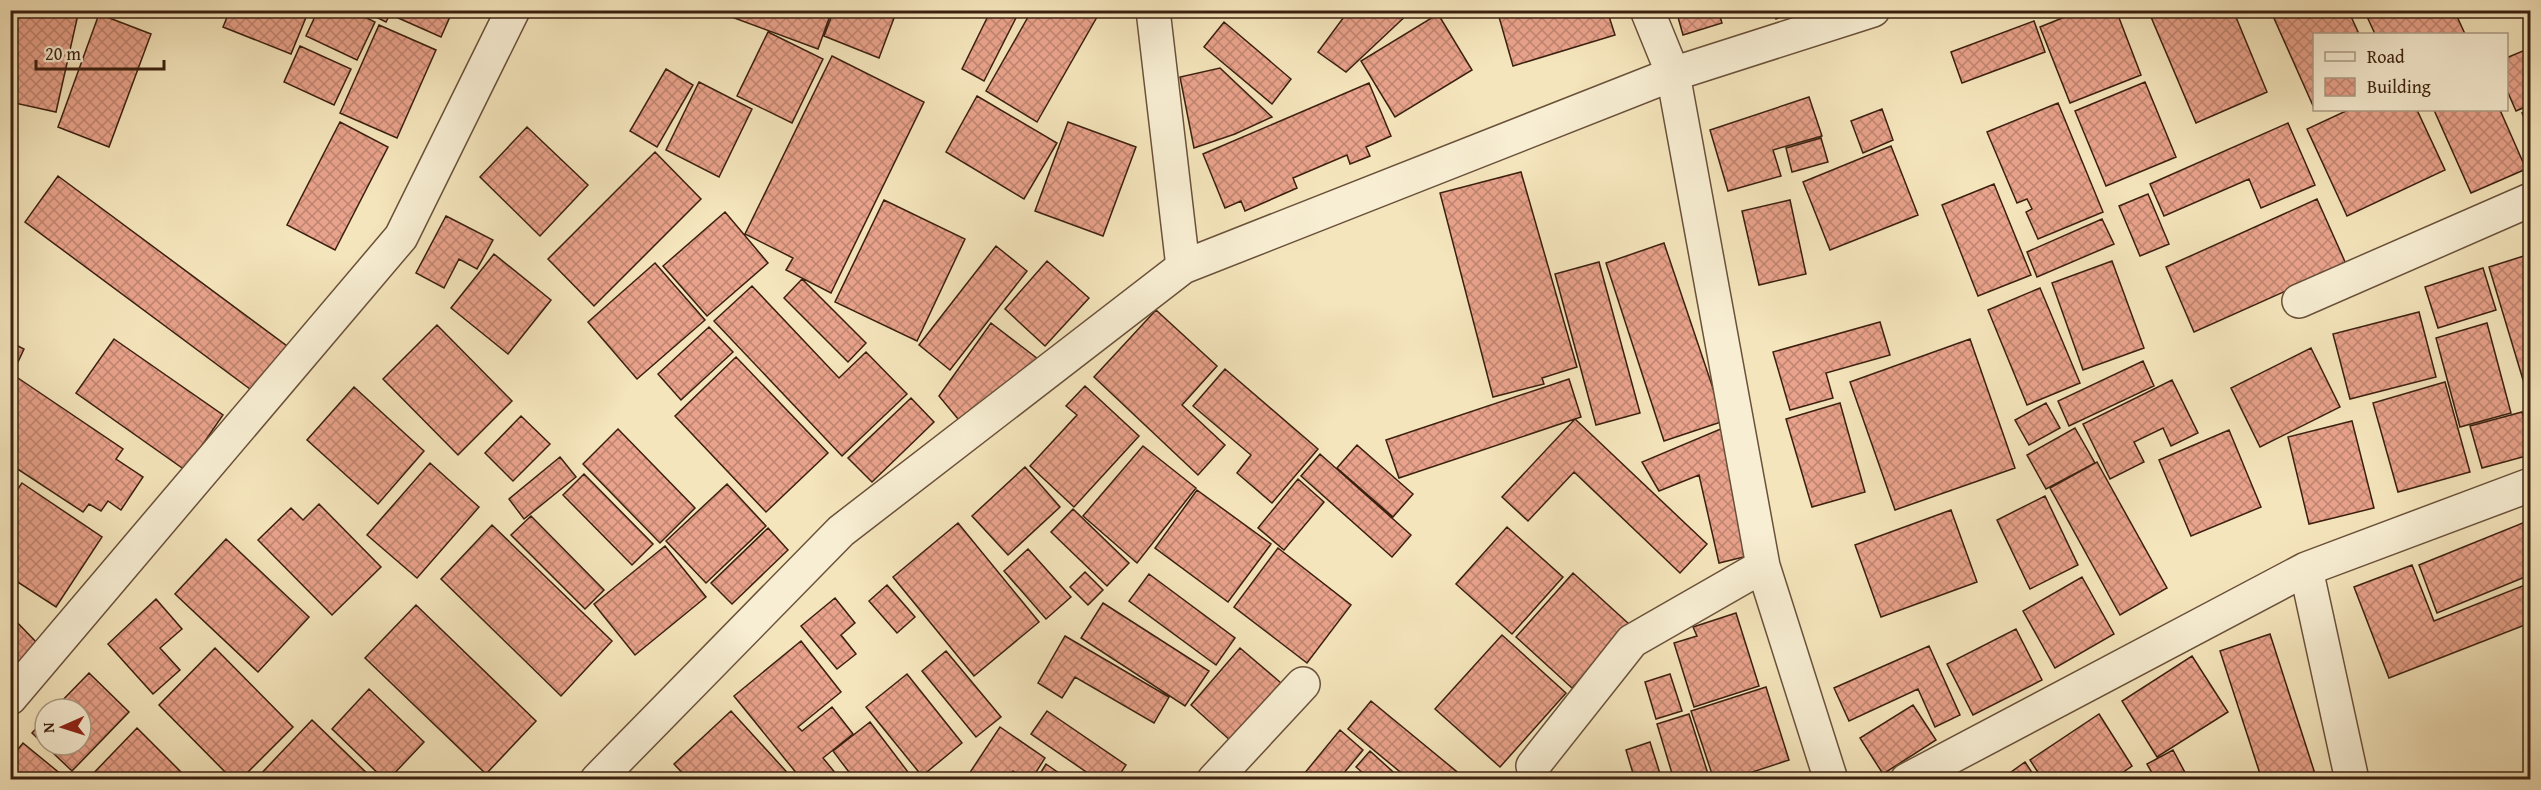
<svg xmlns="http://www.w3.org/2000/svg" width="2541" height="790" font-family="'Gentium Book Plus',serif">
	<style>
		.building { fill: url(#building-cross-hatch); stroke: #3b200f; stroke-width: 1.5 }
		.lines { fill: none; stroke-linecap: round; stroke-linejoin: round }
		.street-casing { stroke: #6a513a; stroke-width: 36 }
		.street { stroke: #f8eed3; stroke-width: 33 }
	</style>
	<defs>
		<pattern id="building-cross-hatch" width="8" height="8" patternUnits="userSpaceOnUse" patternTransform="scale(1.5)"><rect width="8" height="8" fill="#e9a28b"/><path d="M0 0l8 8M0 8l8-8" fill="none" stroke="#be8470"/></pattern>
	</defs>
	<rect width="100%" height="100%" fill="#f5e5bc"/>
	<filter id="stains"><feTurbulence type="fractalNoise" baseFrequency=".00333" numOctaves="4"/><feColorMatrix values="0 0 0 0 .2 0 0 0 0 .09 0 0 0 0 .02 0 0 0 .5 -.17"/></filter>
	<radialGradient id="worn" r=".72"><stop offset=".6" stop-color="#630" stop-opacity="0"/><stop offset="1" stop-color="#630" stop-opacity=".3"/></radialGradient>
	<!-- building -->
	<path class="building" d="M 13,10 L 79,10 L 56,112 L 10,102 L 10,19 Z
		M 230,10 L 309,10 L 291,54 L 223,27 Z
		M 318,10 L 351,10 L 375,22 L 357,60 L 306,36 Z
		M 362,10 L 392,10 L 386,22 Z
		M 398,10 L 453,10 L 441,37 L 396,17 Z
		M 731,10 L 832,10 L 818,49 L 729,16 Z
		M 834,10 L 897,10 L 879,58 L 824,36 Z
		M 991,10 L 1020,10 L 984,81 L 962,69 Z
		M 1032,10 L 1101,10 L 1037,122 L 986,91 Z
		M 1349,10 L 1412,10 L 1346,72 L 1318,52 Z
		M 1497,10 L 1607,10 L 1615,35 L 1513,66 Z
		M 1676,10 L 1718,10 L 1722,23 L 1683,35 Z
		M 1773,10 L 1796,10 L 1776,19 Z
		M 2082,10 L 2116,10 L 2141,75 L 2070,103 L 2040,27 Z
		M 2148,10 L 2233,10 L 2267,92 L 2196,123 Z
		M 2285,10 L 2348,10 L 2359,34 L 2314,34 L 2314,108 L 2273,16 Z
		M 2364,10 L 2454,10 L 2465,34 L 2375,34 Z
		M 99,14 L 151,34 L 109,147 L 58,127 Z
		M 1438,14 L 1472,70 L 1395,117 L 1361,61 Z
		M 2034,21 L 2045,52 L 1962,83 L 1951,52 Z
		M 1224,22 L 1291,79 L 1272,104 L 1204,47 Z
		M 379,25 L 436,50 L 397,138 L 340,113 Z
		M 768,32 L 823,59 L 792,123 L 737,96 Z
		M 300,46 L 351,69 L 334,105 L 284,82 Z
		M 2530,48 L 2530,105 L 2516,111 L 2506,88 L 2506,58 Z
		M 832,56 L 924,102 L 831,293 L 786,270 L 793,258 L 745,234 Z
		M 1220,68 L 1272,117 L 1235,134 L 1194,148 L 1180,77 Z
		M 666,69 L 693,85 L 657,147 L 630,131 Z
		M 699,82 L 752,109 L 719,177 L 666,150 Z
		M 2145,82 L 2176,157 L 2106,186 L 2075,111 Z
		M 1369,83 L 1391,136 L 1366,147 L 1370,156 L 1350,164 L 1347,155 L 1293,178 L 1297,188 L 1245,211 L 1241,201 L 1225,208 L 1203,154 Z
		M 977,96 L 1057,143 L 1024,199 L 946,152 Z
		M 1809,97 L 1822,136 L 1773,150 L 1781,176 L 1728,191 L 1710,130 Z
		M 2058,103 L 2103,212 L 2038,239 L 2026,212 L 2032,209 L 2027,199 L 2017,203 L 1987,132 Z
		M 1882,109 L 1893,140 L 1863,153 L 1851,121 Z
		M 2348,110 L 2417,110 L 2445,170 L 2347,216 L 2307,129 Z
		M 2434,110 L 2500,110 L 2526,169 L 2471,193 Z
		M 2530,110 L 2530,132 L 2522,113 Z
		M 340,122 L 388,147 L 335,250 L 287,225 Z
		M 1068,122 L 1136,147 L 1103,236 L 1035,211 Z
		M 2288,123 L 2315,185 L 2261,208 L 2249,179 L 2164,216 L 2150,184 Z
		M 527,127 L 588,185 L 540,236 L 480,177 Z
		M 1821,138 L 1828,162 L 1792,172 L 1786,148 Z
		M 1891,146 L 1918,215 L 1830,250 L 1803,182 Z
		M 655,152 L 701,199 L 594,306 L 548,259 Z
		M 1521,172 L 1577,367 L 1542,378 L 1544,384 L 1493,397 L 1440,193 Z
		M 58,176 L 287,346 L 254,392 L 25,222 Z
		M 1994,184 L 2031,275 L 1978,296 L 1942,205 Z
		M 2148,194 L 2169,244 L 2140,256 L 2119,206 Z
		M 2317,199 L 2346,264 L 2194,332 L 2166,267 Z
		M 884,200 L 965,239 L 917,341 L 835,302 Z
		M 1790,200 L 1806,274 L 1759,285 L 1742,211 Z
		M 725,212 L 768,263 L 707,316 L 663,266 Z
		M 446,216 L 493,240 L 477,269 L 459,259 L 444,288 L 416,273 Z
		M 2102,219 L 2114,244 L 2037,277 L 2027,252 Z
		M 10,225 L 15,226 L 10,249 Z
		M 1664,243 L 1724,421 L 1664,441 L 1606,263 Z
		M 996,246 L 1027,271 L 950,370 L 919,345 Z
		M 494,254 L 551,300 L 508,354 L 451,308 Z
		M 2530,254 L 2530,403 L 2489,267 Z
		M 1047,261 L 1089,298 L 1045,346 L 1005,309 Z
		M 2112,261 L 2144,348 L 2083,370 L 2052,283 Z
		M 1599,262 L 1640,413 L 1596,425 L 1555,274 Z
		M 655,263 L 705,320 L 637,379 L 588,322 Z
		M 2483,268 L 2496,310 L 2438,328 L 2425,287 Z
		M 802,279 L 866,343 L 848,362 L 784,298 Z
		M 752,286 L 839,378 L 866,352 L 907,394 L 842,456 L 714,321 Z
		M 2040,288 L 2080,383 L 2027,405 L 1988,310 Z
		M 1156,310 L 1217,366 L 1182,405 L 1225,445 L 1198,475 L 1094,377 Z
		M 2419,312 L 2436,377 L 2350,399 L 2333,334 Z
		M 1880,322 L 1890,355 L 1826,373 L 1833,398 L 1790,410 L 1773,352 Z
		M 991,323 L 1038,359 L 963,425 L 939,396 Z
		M 2487,323 L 2511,413 L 2460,427 L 2436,338 Z
		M 437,325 L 512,401 L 458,455 L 383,379 Z
		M 709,327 L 733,352 L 681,400 L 658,374 Z
		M 114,339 L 223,415 L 185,470 L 76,393 Z
		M 1970,339 L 2015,468 L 1895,510 L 1850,382 Z
		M 10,342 L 24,349 L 10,379 Z
		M 2311,348 L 2340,407 L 2260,447 L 2231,388 Z
		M 736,357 L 828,453 L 766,512 L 675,416 Z
		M 2143,361 L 2154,386 L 2069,426 L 2058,401 Z
		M 1225,369 L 1318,449 L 1272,503 L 1237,473 L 1251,455 L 1193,406 Z
		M 15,376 L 123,449 L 116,459 L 143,477 L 121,510 L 108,501 L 101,511 L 89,504 L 83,512 L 10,464 L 10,383 Z
		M 1569,379 L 1581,417 L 1399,478 L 1386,440 Z
		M 2172,380 L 2198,433 L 2171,446 L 2163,428 L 2134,442 L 2144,462 L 2110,479 L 2083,424 Z
		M 2445,382 L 2470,472 L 2398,492 L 2373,403 Z
		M 1085,386 L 1139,436 L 1074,507 L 1030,466 L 1077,415 L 1066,406 Z
		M 354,387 L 424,451 L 378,504 L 307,440 Z
		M 911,398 L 934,422 L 872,482 L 848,458 Z
		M 1840,403 L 1865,492 L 1812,507 L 1786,419 Z
		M 2046,403 L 2060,428 L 2029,445 L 2015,420 Z
		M 2522,412 L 2530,440 L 2530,455 L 2482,468 L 2470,426 Z
		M 521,416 L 550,444 L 513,481 L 485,453 Z
		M 1575,419 L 1707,544 L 1680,573 L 1574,472 L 1528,521 L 1502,497 Z
		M 2352,421 L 2374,508 L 2309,524 L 2288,437 Z
		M 1723,428 L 1752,555 L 1719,563 L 1699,475 L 1659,491 L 1642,462 Z
		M 2075,428 L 2095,463 L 2046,489 L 2027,455 Z
		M 618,429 L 695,508 L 660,543 L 583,464 Z
		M 2229,430 L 2261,507 L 2191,536 L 2159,460 Z
		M 1357,445 L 1413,494 L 1393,517 L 1337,468 Z
		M 1143,446 L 1196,488 L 1137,563 L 1083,516 Z
		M 1320,454 L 1411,535 L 1392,557 L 1301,476 Z
		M 560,457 L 576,477 L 524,519 L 509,499 Z
		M 2097,462 L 2167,588 L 2120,615 L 2050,488 Z
		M 430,463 L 479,507 L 417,578 L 367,535 Z
		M 1025,467 L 1060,507 L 1008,555 L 972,516 Z
		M 584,474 L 653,544 L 632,565 L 563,495 Z
		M 1298,479 L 1324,502 L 1284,550 L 1258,528 Z
		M 22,483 L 102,537 L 56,607 L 10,577 L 10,500 Z
		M 727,484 L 766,526 L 706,583 L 666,541 Z
		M 1197,490 L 1271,544 L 1228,602 L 1155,548 Z
		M 2045,496 L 2078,565 L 2030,589 L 1997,520 Z
		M 319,504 L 381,567 L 332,615 L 258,540 L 291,508 L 303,520 Z
		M 1073,509 L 1129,563 L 1107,586 L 1051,532 Z
		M 1951,510 L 1977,582 L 1881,617 L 1855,545 Z
		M 531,516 L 604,590 L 585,609 L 511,535 Z
		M 2530,520 L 2530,575 L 2437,613 L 2419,565 Z
		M 958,523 L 1039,622 L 974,676 L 893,577 Z
		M 492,525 L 612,641 L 561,696 L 441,579 Z
		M 1507,527 L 1563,577 L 1512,634 L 1456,584 Z
		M 768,528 L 788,550 L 732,604 L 711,583 Z
		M 226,539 L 309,617 L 258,672 L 175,594 Z
		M 665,546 L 706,597 L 635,655 L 594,604 Z
		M 1278,548 L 1351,605 L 1307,663 L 1234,607 Z
		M 1028,549 L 1071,597 L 1046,619 L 1004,571 Z
		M 2412,565 L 2434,621 L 2530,583 L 2530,623 L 2389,678 L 2354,587 Z
		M 1085,572 L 1103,590 L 1088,605 L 1070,587 Z
		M 1573,573 L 1629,624 L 1572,688 L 1516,637 Z
		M 1149,574 L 1235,638 L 1216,665 L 1129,601 Z
		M 2082,577 L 2114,634 L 2055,668 L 2023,611 Z
		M 887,585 L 915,617 L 897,633 L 869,601 Z
		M 835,598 L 855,623 L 841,635 L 856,654 L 837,669 L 801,626 Z
		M 156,599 L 182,629 L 160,648 L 180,670 L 153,694 L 108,644 Z
		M 1103,603 L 1209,671 L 1185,706 L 1081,638 Z
		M 416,605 L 536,721 L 486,774 L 365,658 Z
		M 1736,613 L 1759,686 L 1694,707 L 1674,643 L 1697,636 L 1693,627 Z
		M 10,615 L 39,645 L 10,672 Z
		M 2016,629 L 2042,680 L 1973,715 L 1947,664 Z
		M 2270,634 L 2317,780 L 2262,780 L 2220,651 Z
		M 1502,635 L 1566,693 L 1500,767 L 1435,709 Z
		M 1065,636 L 1169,697 L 1154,723 L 1075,677 L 1062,698 L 1038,683 Z
		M 801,641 L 841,692 L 798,727 L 802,731 L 832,707 L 853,734 L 823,758 L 841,780 L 802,780 L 734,696 Z
		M 1929,646 L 1960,715 L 1935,727 L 1918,689 L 1849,721 L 1834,688 Z
		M 215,648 L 293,727 L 240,780 L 233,780 L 159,705 Z
		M 1240,648 L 1281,683 L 1231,741 L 1191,705 Z
		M 946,651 L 1001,717 L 976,737 L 922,671 Z
		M 2192,656 L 2228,712 L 2157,757 L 2122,701 Z
		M 89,673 L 129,712 L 72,771 L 32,733 L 45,719 L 45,745 L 81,745 L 81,709 L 54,709 Z
		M 907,674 L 962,743 L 922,776 L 866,707 Z
		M 1670,674 L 1682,711 L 1656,719 L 1645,682 Z
		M 1766,687 L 1789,760 L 1728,780 L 1714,780 L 1691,711 Z
		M 369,689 L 424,742 L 388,780 L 385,780 L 332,729 Z
		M 1371,701 L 1467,780 L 1410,780 L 1348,729 Z
		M 1913,705 L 1936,740 L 1883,774 L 1860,738 Z
		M 731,711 L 794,780 L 689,780 L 674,764 Z
		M 1047,711 L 1126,765 L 1116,780 L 1098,780 L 1031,734 Z
		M 1689,714 L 1709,777 L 1701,780 L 1674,780 L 1657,724 Z
		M 2099,714 L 2132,766 L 2112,780 L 2043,780 L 2030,760 Z
		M 312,720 L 373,779 L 372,780 L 255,780 Z
		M 870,722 L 911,776 L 906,780 L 855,780 L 833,751 Z
		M 1000,727 L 1045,758 L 1031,780 L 1026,780 L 1013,771 L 1007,780 L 965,780 Z
		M 137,728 L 189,780 L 87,780 Z
		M 1340,730 L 1363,750 L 1338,780 L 1299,780 Z
		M 1650,742 L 1662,780 L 1635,780 L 1626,750 Z
		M 23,743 L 68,780 L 10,780 L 10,759 Z
		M 2173,750 L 2189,780 L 2156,780 L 2147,764 Z
		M 1370,751 L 1402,780 L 1371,780 L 1356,767 Z
		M 2025,762 L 2037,780 L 2000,780 Z
		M 1046,764 L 1069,780 L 1036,780 Z"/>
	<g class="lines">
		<!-- street casing -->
		<g class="street-casing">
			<path id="street" d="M 1153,10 L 1183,267
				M 1647,10 L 1673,74 L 1763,566 L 1831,780
				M 2299,301 L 2530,200
				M 2306,569 L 2352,780
				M 10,698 L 401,237 L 513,10
				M 1533,766 L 1632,641 L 1763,566
				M 597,780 L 841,531 L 1183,267 L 1673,74 L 1873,10
				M 1214,780 L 1303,684
				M 1907,780 L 2306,569 L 2530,485"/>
		</g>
		<!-- street -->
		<use href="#street" class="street"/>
	</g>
	<!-- margin -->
	<rect width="2541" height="790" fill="none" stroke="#f5e5bc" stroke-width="36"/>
	<rect x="12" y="12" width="2517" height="766" fill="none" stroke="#3b200f" stroke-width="3"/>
	<rect x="18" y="18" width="2505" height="754" fill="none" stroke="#3b200f" stroke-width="1.5"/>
	<!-- legend -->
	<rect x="2313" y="33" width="195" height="78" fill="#f8eed3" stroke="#ac9c85" stroke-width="1.5"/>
	<rect x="2325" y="52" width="30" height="9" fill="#f8eed3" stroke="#ac9c85" stroke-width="1.5"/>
	<text x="2367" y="63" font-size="18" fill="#3b200f">Road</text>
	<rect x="2325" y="78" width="30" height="18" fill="url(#building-cross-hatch)" stroke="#ac9c85" stroke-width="1.5"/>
	<text x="2367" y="93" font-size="18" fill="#3b200f">Building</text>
	<!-- north arrow -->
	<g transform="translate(63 727) rotate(267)"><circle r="28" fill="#f8eed3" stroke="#ac9c85" stroke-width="1.5"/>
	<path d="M0-4.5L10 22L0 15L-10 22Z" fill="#8f2418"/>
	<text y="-9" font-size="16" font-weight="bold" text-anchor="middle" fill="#3b200f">N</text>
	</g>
	<!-- scale -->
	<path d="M36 60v9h128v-9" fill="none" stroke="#3b200f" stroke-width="3"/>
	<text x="45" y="60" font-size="18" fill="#3b200f" stroke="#f8eed3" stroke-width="4.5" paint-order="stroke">20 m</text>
	<rect width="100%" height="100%" filter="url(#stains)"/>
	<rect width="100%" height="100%" fill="url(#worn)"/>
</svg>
